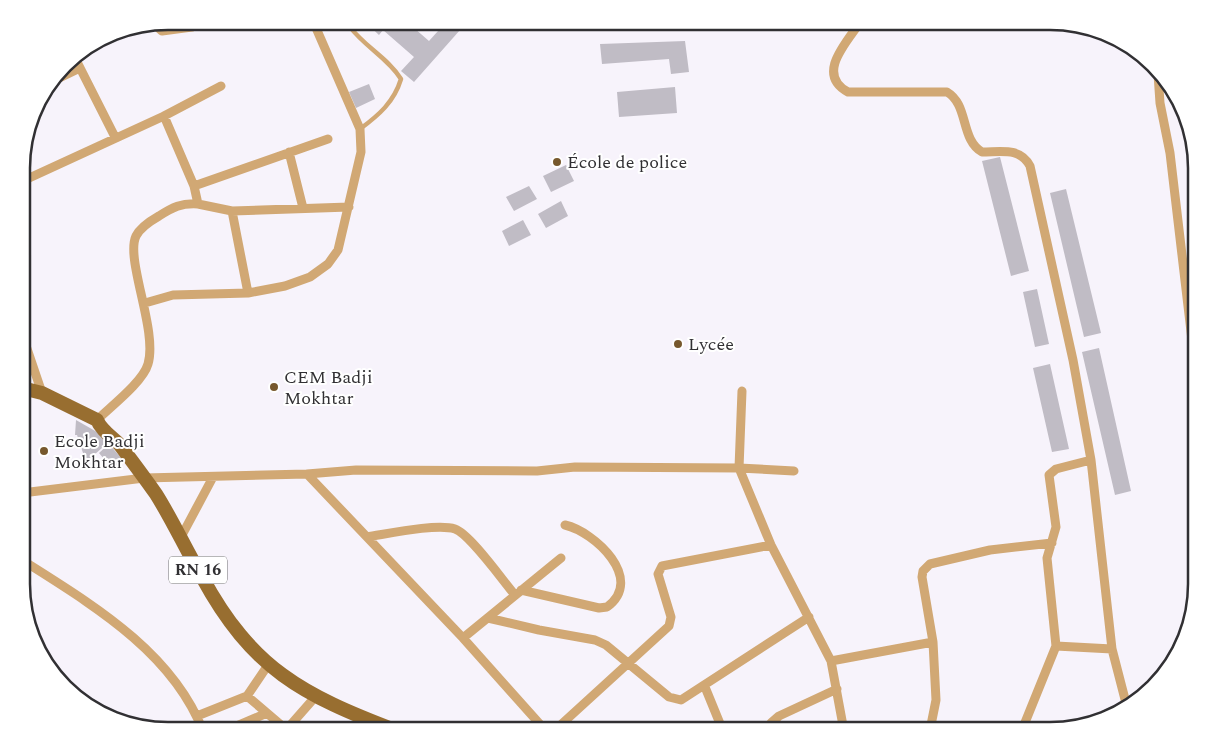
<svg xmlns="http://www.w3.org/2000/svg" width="1218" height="752" font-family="Spectral,serif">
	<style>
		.building { fill: #c0bcc5 }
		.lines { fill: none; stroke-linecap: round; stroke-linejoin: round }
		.service { stroke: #d1a874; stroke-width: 4.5 }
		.minor { stroke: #d1a874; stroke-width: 9 }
		.primary { stroke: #986e30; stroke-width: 14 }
		.poi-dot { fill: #77582d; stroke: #fff; stroke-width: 2 }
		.labels { text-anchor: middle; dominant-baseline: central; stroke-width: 4; stroke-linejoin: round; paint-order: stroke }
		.shield { fill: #fff; stroke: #6f6e70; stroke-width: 1 }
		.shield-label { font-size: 16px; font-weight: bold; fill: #313033 }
		.poi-label { font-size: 18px; fill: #313033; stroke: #fff; text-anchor: start }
		.rim { fill: none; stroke: #313033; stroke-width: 2.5 }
	</style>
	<rect width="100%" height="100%" fill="#f7f3fb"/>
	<!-- building -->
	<path class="building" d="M 364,21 L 406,21 L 429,41 L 447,21 L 468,21 L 414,82 L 401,71 L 414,57 L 383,30 L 379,35 Z
		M 685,41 L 689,72 L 671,74 L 669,59 L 602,64 L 600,44 Z
		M 369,84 L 375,99 L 356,108 L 349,92 Z
		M 675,87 L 677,113 L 619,117 L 617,92 Z
		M 1000,157 L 1029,271 L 1011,276 L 982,161 Z
		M 566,165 L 574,181 L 551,192 L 543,176 Z
		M 529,186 L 537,199 L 514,211 L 506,197 Z
		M 1066,189 L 1101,333 L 1084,337 L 1050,193 Z
		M 561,201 L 568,216 L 546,228 L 538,214 Z
		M 523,220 L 531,235 L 509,246 L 502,231 Z
		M 1037,289 L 1049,344 L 1035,347 L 1023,292 Z
		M 1099,348 L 1131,491 L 1115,495 L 1082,352 Z
		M 1050,364 L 1069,449 L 1052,452 L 1033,368 Z
		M 76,420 L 111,440 L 86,462 L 77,435 L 75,435 Z
		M 109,444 L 123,460 L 113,470 L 99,453 Z"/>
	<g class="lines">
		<!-- service -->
		<path class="service" d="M 351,21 L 350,27 C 365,47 388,58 401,79 C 394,102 379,115 360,129"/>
		<!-- minor -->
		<path class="minor" d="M 861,21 C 847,42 815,74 848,92 L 947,92 C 969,105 960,139 982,152 C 1001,152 1020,147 1030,166 L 1073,360 L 1091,460 L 1056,469 L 1049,475 L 1056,527 L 1047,558 L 1056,646 L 1022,730
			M 154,24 L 162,31 L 192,27 L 207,21
			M 74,56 L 115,137
			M 1158,74 L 1160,103 L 1170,153 L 1196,374
			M 53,81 L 80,68
			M 289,152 L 303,208
			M 27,179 L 164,116 L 221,86
			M 194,186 L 328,139
			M 198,204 L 232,211 L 349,207
			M 232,211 L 248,293
			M 145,303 L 173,295 L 248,293 L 285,286 L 310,277 L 328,264 L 338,250 L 361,152 L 360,129 L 313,21
			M 22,334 L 42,393
			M 742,391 L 739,468 L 771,545 L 831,661 L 844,731
			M 97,420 C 110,407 143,382 148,364 C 158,331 125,259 136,236 C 140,228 152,220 159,216 C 173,207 181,203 198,204 L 194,186 L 164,116
			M 1091,460 L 1112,649
			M 307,474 L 356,470 L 537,471 L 575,467 L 739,468 L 794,471
			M 22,493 L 144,478 L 307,474 L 463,638 L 546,731
			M 181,537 L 213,477
			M 367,537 C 387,534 437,523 455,529 C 470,534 503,581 515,595
			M 22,560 C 91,604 172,651 203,731
			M 521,590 L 599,608 L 607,607 C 645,579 595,532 565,525
			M 488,618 L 539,630 L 595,640 L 606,645 L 669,697 L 681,700 L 809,617
			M 463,638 L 561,558
			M 1056,646 L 1112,649 L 1127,707
			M 831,661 L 933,642
			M 705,687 L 723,731
			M 247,696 L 288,731
			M 197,716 L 247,696 L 268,665
			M 287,729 L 316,696
			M 930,730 L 936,700 L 933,642 L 922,577 L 923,571 L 930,564 L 990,550 L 1052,543
			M 225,731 L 267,713
			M 554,731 L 669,626 L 671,617 L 658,574 L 662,566 L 771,545
			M 767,731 L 771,723 L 779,716 L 837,689"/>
		<!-- primary -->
		<path class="primary" d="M 22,388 L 42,393 L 97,420 C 101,430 112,437 120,445 C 132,461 144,477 156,494 C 173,521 186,550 202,577 C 252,669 302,695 397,731"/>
	</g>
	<!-- markers -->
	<g class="poi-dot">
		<circle cx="557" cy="162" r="5"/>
		<circle cx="678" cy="344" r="5"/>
		<circle cx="274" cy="387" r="5"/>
		<circle cx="44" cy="451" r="5"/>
	</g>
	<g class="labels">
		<!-- shield labels -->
		<rect class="shield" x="169" y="556.5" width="58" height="27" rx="4"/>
		<g class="shield-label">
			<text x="198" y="570">RN 16</text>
		</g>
		<!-- poi labels -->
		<g class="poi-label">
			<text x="567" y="162">École de police</text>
			<text x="688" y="344">Lycée</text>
			<text x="284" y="377">CEM Badji<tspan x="284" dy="21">Mokhtar</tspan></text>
			<text x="54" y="441">Ecole Badji<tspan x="54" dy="21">Mokhtar</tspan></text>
		</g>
	</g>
	<!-- crop -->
	<path d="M0 0H1218V752H0ZM168 30H1050A138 138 0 0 1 1188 168V584A138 138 0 0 1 1050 722H168A138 138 0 0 1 30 584V168A138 138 0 0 1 168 30Z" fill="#fff" fill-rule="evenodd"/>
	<path class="rim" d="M168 30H1050A138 138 0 0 1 1188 168V584A138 138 0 0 1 1050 722H168A138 138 0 0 1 30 584V168A138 138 0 0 1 168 30Z"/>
</svg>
